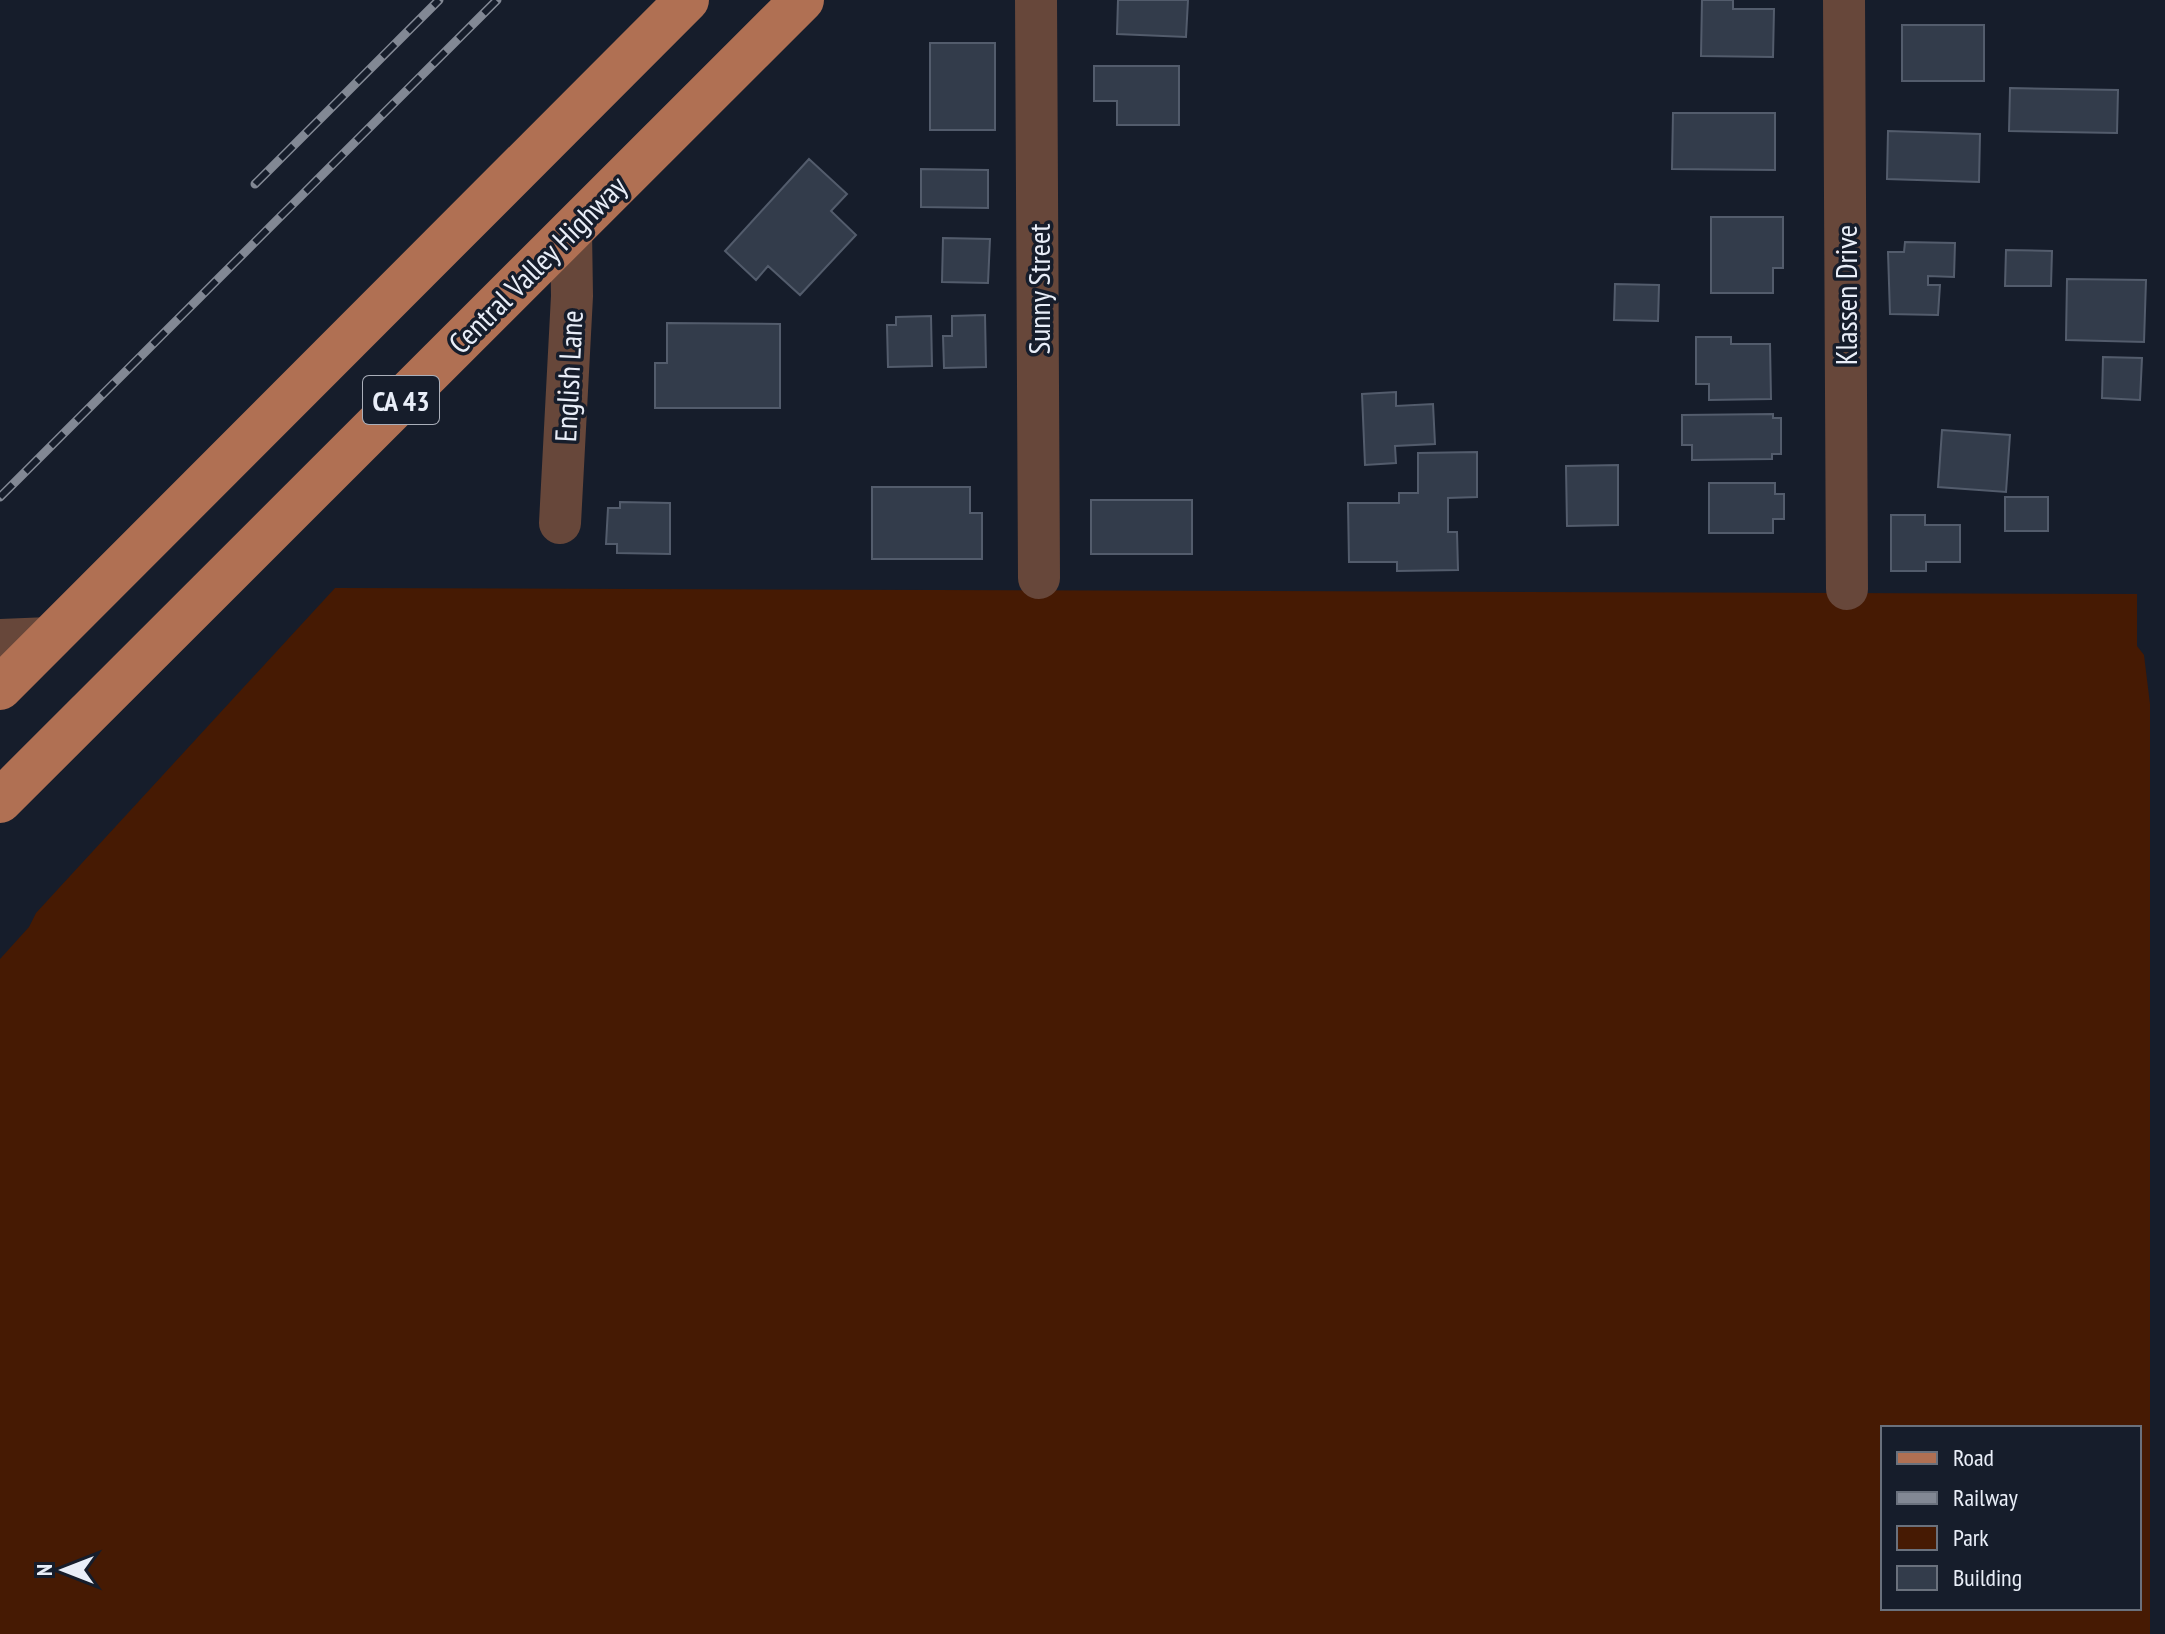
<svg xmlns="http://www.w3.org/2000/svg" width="2165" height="1634" font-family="'PT Sans Narrow',sans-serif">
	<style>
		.green { fill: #461a03; fill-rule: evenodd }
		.building { fill: #333c4b; stroke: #535c6c; stroke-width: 2 }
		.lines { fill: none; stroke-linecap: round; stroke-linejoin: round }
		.street { stroke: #67473a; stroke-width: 42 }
		.primary { stroke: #b07053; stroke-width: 44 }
		.rail-casing { stroke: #828894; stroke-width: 9 }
		.rail { stroke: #161d2b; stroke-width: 6; stroke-dasharray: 18; stroke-linecap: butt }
		.labels { text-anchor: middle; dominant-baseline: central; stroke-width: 7; stroke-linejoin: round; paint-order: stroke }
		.shield { fill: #161d2b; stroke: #aaafba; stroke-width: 2 }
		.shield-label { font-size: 28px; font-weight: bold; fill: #e9eef8 }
		.street-label { font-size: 30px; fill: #e9eef8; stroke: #161d2b }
	</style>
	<rect width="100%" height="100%" fill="#161d2b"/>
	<!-- green -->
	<path class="green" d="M 335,588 L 2137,594 L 2137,646 L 2144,655 L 2150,704 L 2150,1634 L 0,1634 L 0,959 L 29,927 L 36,913 ZM 1883,1428 L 2139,1428 L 2139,1608 L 1883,1608 Z"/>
	<!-- building -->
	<path class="building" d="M 1118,0 L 1188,0 L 1186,37 L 1117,34 Z
		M 1702,0 L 1733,0 L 1733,9 L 1774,9 L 1773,57 L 1701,56 Z
		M 1902,25 L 1984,25 L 1984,81 L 1902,81 Z
		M 930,43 L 995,43 L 995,130 L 930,130 Z
		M 1094,66 L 1179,66 L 1179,125 L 1117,125 L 1117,101 L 1094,101 Z
		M 2010,88 L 2118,90 L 2117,133 L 2009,131 Z
		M 1673,113 L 1775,113 L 1775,170 L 1672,169 Z
		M 1888,131 L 1980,134 L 1979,182 L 1887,179 Z
		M 809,159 L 847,194 L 831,211 L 856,235 L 800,295 L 768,266 L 756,280 L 725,251 Z
		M 921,169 L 988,170 L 988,208 L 921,207 Z
		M 1711,217 L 1783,217 L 1783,268 L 1773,268 L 1773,293 L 1711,293 Z
		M 943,238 L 990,239 L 988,283 L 942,282 Z
		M 1905,242 L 1955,243 L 1954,277 L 1928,276 L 1928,285 L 1940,285 L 1938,315 L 1890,314 L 1888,252 L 1904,252 Z
		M 2006,250 L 2052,251 L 2051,286 L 2005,286 Z
		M 2067,279 L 2146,280 L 2144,342 L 2066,340 Z
		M 1615,284 L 1659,285 L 1658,321 L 1614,320 Z
		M 985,315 L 986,367 L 944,368 L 943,336 L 952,336 L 952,316 Z
		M 931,316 L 932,366 L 888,367 L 887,325 L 896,325 L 896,317 Z
		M 667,323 L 780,324 L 780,408 L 655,408 L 655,363 L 667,363 Z
		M 1696,337 L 1731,337 L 1731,344 L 1770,344 L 1771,399 L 1709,400 L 1709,384 L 1696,384 Z
		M 2103,357 L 2142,358 L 2140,400 L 2102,398 Z
		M 1396,392 L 1396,406 L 1433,404 L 1435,444 L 1395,446 L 1396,463 L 1365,465 L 1362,394 Z
		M 1773,414 L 1773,418 L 1781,418 L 1781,454 L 1772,454 L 1772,459 L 1692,460 L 1692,445 L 1682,445 L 1682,415 Z
		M 1942,430 L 2010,435 L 2006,492 L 1938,487 Z
		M 1477,452 L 1477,497 L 1448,498 L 1448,532 L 1457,532 L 1458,570 L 1397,571 L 1397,562 L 1349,562 L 1348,503 L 1399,503 L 1399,493 L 1418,493 L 1418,453 Z
		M 1618,465 L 1618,525 L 1567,526 L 1566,466 Z
		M 1709,483 L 1775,483 L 1775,494 L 1784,494 L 1784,519 L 1773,519 L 1773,533 L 1709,533 Z
		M 872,487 L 970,487 L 970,513 L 982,513 L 982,559 L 872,559 Z
		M 2005,497 L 2048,497 L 2048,531 L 2005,531 Z
		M 1091,500 L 1192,500 L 1192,554 L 1091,554 Z
		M 620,502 L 670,503 L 670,554 L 617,553 L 617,544 L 606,544 L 608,508 L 620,508 Z
		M 1891,515 L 1925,515 L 1925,525 L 1960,525 L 1960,562 L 1926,562 L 1926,571 L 1891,571 Z"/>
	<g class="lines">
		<!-- street -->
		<path class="street" d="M 1036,0 L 1039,578
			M 1844,0 L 1847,589
			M 560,523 L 572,296 L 571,230
			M 0,640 L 50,638"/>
		<!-- primary -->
		<path class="primary" d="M 0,688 L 687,0
			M 0,801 L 802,0"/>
		<!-- rail casing -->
		<g class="rail-casing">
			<path id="rail" d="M 255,184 L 439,0
				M 0,497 L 497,0"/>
		</g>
		<!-- rail -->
		<use href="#rail" class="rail"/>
	</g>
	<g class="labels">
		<!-- shield labels -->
		<rect class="shield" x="363" y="376" width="76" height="48" rx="6"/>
		<g class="shield-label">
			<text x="401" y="400">CA 43</text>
		</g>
		<!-- street labels -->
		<g class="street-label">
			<text transform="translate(537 264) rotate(-45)">Central Valley Highway</text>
			<text transform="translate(1038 289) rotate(-90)">Sunny Street</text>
			<text transform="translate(1845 295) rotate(-90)">Klassen Drive</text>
			<text transform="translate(568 376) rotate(-87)">English Lane</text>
		</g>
	</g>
	<!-- legend -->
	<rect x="1881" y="1426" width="260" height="184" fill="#161d2b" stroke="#6a717d" stroke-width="2"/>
	<rect x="1897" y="1452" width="40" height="12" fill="#b07053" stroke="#6a717d" stroke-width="2"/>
	<text x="1953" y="1466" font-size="24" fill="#e9eef8">Road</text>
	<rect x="1897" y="1492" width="40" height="12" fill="#828894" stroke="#6a717d" stroke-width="2"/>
	<text x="1953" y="1506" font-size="24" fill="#e9eef8">Railway</text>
	<rect x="1897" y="1526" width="40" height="24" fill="#461a03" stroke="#6a717d" stroke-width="2"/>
	<text x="1953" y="1546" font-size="24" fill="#e9eef8">Park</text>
	<rect x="1897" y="1566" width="40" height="24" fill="#333c4b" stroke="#6a717d" stroke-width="2"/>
	<text x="1953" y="1586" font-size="24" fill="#e9eef8">Building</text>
	<!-- north arrow -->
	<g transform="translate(64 1570) rotate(270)" stroke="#161d2b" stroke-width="6" paint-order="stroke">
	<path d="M0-6L14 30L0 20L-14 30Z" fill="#e9eef8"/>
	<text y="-12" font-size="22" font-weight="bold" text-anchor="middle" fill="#e9eef8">N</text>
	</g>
</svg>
